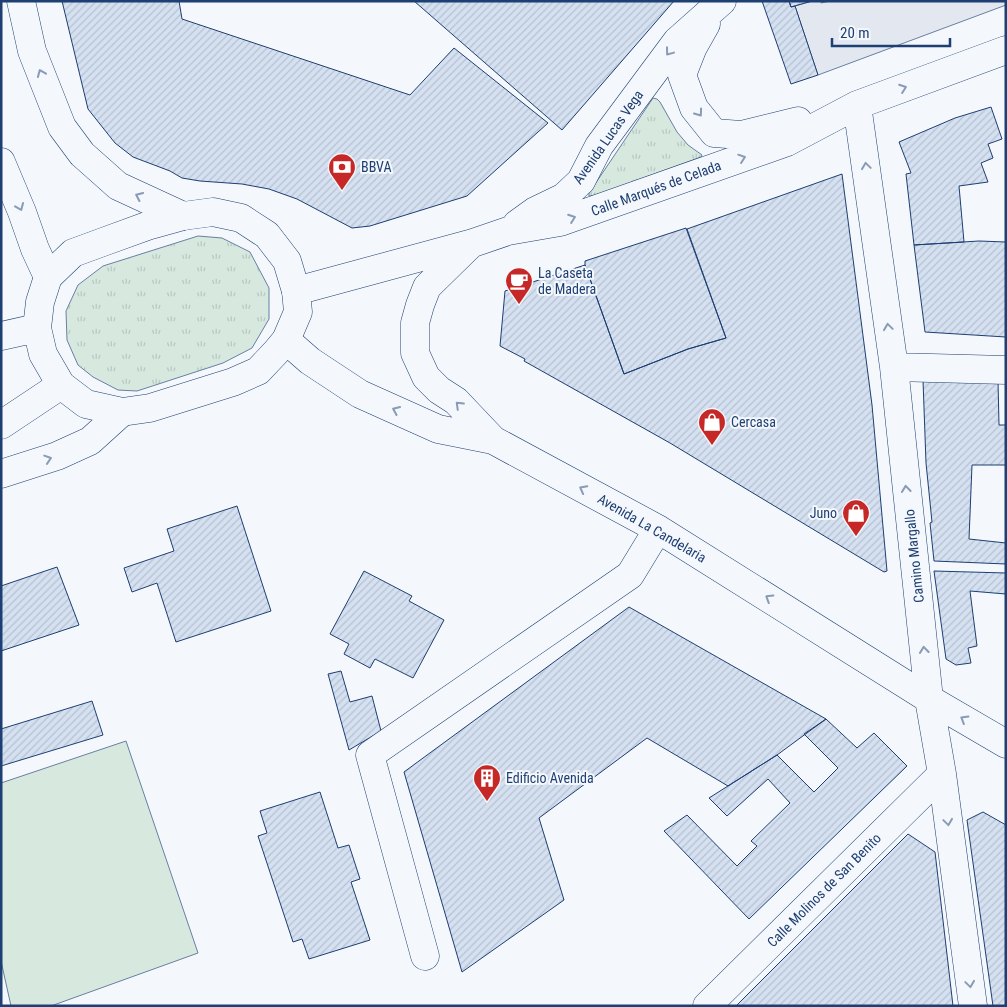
<svg xmlns="http://www.w3.org/2000/svg" width="1007" height="1007" font-family="'Roboto Condensed',sans-serif">
	<style>
		.grass { fill: url(#grass-tufts); stroke: #687fa3 }
		.pitch { fill: #d7e8df; stroke: #687fa3 }
		.parking { fill: #e3e8f0; stroke: #687fa3 }
		.building { fill: url(#building-hatch); stroke: #1d3f73 }
		.lines { fill: none; stroke-linecap: round; stroke-linejoin: round }
		.minor-casing { stroke: #1d3f73; stroke-width: 29 }
		.major-casing { stroke: #1d3f73; stroke-width: 29 }
		.minor { stroke: #f4f7fb; stroke-width: 28 }
		.major { stroke: #f4f7fb; stroke-width: 28 }
		.oneway { stroke: #889bb7 }
		.labels { text-anchor: middle; dominant-baseline: central; stroke-width: 4; stroke-linejoin: round; paint-order: stroke }
		.street-label { font-size: 14px; fill: #1d3f73; stroke: #f4f7fb }
		.poi-label { font-size: 14px; fill: #1d3f73; stroke: #f4f7fb; text-anchor: start }
	</style>
	<defs>
		<pattern id="grass-tufts" width="24" height="20" patternUnits="userSpaceOnUse" patternTransform="scale(1.25)"><rect width="24" height="20" fill="#d7e8df"/><path d="M3 7l-1-3M5 7V3M7 7l1-3M15 17l-1-3M17 17v-4M19 17l1-3" fill="none" stroke="#b8c8c3"/></pattern>
		<pattern id="building-hatch" width="6" height="6" patternUnits="userSpaceOnUse" patternTransform="scale(1.25)"><rect width="6" height="6" fill="#d5e0f0"/><path d="M-1 1l2-2M0 6l6-6M5 7l2-2" fill="none" stroke="#b6c1d1"/></pattern>
	</defs>
	<rect width="100%" height="100%" fill="#f4f7fb"/>
	<!-- grass -->
	<path class="grass" d="M 653,98 L 657,99 L 660,102 L 677,132 L 688,145 L 702,155 L 701,157 L 593,196 L 589,196 L 589,193 Z
		M 198,236 L 222,238 L 250,252 L 269,288 L 269,319 L 252,348 L 223,363 L 137,391 L 118,390 L 93,377 L 78,365 L 67,340 L 66,311 L 78,285 L 103,266 Z"/>
	<!-- pitch -->
	<path class="pitch" d="M 126,741 L 198,953 L 51,1006 L 11,1006 L 1,961 L 1,783 Z"/>
	<!-- parking -->
	<path class="parking" d="M 812,1 L 821,1 L 821,3 L 830,1 L 1006,1 L 1006,5 L 818,75 L 795,6 Z"/>
	<!-- building -->
	<path class="building" d="M 62,1 L 179,1 L 182,19 L 410,95 L 454,48 L 548,123 L 467,196 L 370,226 L 352,228 L 297,199 L 269,189 L 242,184 L 200,181 L 182,178 L 170,171 L 133,157 L 115,143 L 88,109 Z
		M 414,1 L 674,1 L 562,130 Z
		M 762,1 L 789,1 L 791,7 L 795,6 L 818,75 L 791,84 Z
		M 789,1 L 812,1 L 791,7 Z
		M 991,107 L 1002,139 L 988,144 L 993,158 L 981,163 L 988,182 L 959,186 L 964,242 L 914,245 L 906,174 L 911,173 L 899,142 L 955,118 Z
		M 842,174 L 872,405 L 887,571 L 884,572 L 670,443 L 524,361 L 525,359 L 500,346 L 505,291 L 585,265 L 624,374 L 688,349 L 726,338 L 687,229 Z
		M 686,228 L 726,338 L 688,349 L 624,374 L 585,265 L 585,261 Z
		M 979,241 L 1006,242 L 1006,337 L 925,332 L 914,245 Z
		M 923,380 L 998,381 L 999,425 L 1006,425 L 1006,465 L 972,465 L 969,539 L 1006,543 L 1006,564 L 934,561 L 930,523 L 932,522 L 926,463 Z
		M 237,506 L 271,611 L 176,642 L 157,583 L 132,592 L 124,568 L 174,551 L 167,529 Z
		M 57,567 L 79,625 L 1,651 L 1,586 Z
		M 364,571 L 412,596 L 409,601 L 444,620 L 413,678 L 375,659 L 370,668 L 344,654 L 349,644 L 330,634 Z
		M 934,571 L 1006,573 L 1006,594 L 970,591 L 977,646 L 968,648 L 971,663 L 956,665 L 946,659 Z
		M 629,607 L 826,719 L 777,755 L 728,786 L 647,738 L 539,818 L 564,900 L 462,972 L 404,772 Z
		M 341,671 L 350,702 L 372,696 L 381,731 L 349,750 L 328,674 Z
		M 92,701 L 103,735 L 1,766 L 1,729 Z
		M 826,719 L 857,748 L 874,733 L 907,766 L 749,919 L 664,831 L 687,815 L 737,866 L 757,846 L 751,841 L 790,803 L 768,779 L 727,816 L 709,798 L 777,755 L 814,792 L 838,768 L 804,734 Z
		M 320,792 L 338,848 L 349,845 L 360,879 L 351,882 L 370,940 L 309,959 L 302,939 L 293,942 L 258,836 L 267,833 L 260,811 Z
		M 983,812 L 1006,825 L 1006,1006 L 993,1006 L 967,820 Z
		M 908,834 L 935,852 L 953,1006 L 736,1006 Z"/>
	<g class="lines">
		<!-- minor casing -->
		<g class="minor-casing">
			<path id="minor" d="M 21,1 L 32,51 L 62,127 L 82,154 L 118,186 L 183,216
				M 706,24 L 693,47 L 682,75 L 694,108 L 714,133 L 741,135 L 798,121
				M 857,105 L 894,367 L 929,699 L 942,774 L 973,1006
				M 1,162 L 22,212 L 35,249 L 48,277
				M 517,224 L 535,211 L 564,197 L 581,181 L 599,146 L 677,41 L 722,1
				M 471,244 L 427,287 L 420,305 L 415,323 L 415,353 L 426,377 L 439,390 L 456,401 L 493,440
				M 296,291 L 473,243 L 508,231 L 560,222 L 787,142 L 857,105 L 1006,50
				M 286,340 L 310,361 L 360,394 L 438,429 L 493,440 L 658,529 L 929,699 L 1006,744
				M 894,367 L 1006,370
				M 1,425 L 61,385
				M 1,474 L 57,456 L 90,441 L 122,412
				M 425,956 L 370,755 L 630,575 L 658,529
				M 707,1006 L 942,774"/>
		</g>
		<!-- major casing -->
		<g class="major-casing">
			<path id="major" d="M 213,212 L 241,218 L 267,235 L 287,261 L 296,291 L 298,312 L 286,340 L 276,352 L 258,371 L 233,382 L 150,408 L 122,412 L 86,404 L 61,385 L 43,354 L 37,328 L 40,302 L 48,277 L 73,253 L 103,242 L 147,226 L 183,216 Z
				M 1,336 L 37,328"/>
		</g>
		<!-- minor -->
		<use href="#minor" class="minor"/>
		<!-- major -->
		<use href="#major" class="major"/>
	</g>
	<!-- one-way arrows -->
	<defs><path id="oneway-chevron" d="M-2-3.5L2.5 0L-2 3.5" fill="none" stroke-width="1.6" stroke-linecap="round" stroke-linejoin="round" transform="scale(1.25)"/></defs>
	<g class="oneway">
		<use href="#oneway-chevron" transform="translate(669 52) rotate(127)"/>
		<use href="#oneway-chevron" transform="translate(41 73) rotate(-112)"/>
		<use href="#oneway-chevron" transform="translate(903 88) rotate(-20)"/>
		<use href="#oneway-chevron" transform="translate(699 113) rotate(54)"/>
		<use href="#oneway-chevron" transform="translate(742 158) rotate(-19)"/>
		<use href="#oneway-chevron" transform="translate(866 166) rotate(-98)"/>
		<use href="#oneway-chevron" transform="translate(139 196) rotate(-155)"/>
		<use href="#oneway-chevron" transform="translate(20 207) rotate(67)"/>
		<use href="#oneway-chevron" transform="translate(572 218) rotate(-20)"/>
		<use href="#oneway-chevron" transform="translate(888 327) rotate(-98)"/>
		<use href="#oneway-chevron" transform="translate(459 405) rotate(-136)"/>
		<use href="#oneway-chevron" transform="translate(396 410) rotate(-156)"/>
		<use href="#oneway-chevron" transform="translate(48 459) rotate(-18)"/>
		<use href="#oneway-chevron" transform="translate(583 489) rotate(-152)"/>
		<use href="#oneway-chevron" transform="translate(906 489) rotate(-96)"/>
		<use href="#oneway-chevron" transform="translate(769 598) rotate(-148)"/>
		<use href="#oneway-chevron" transform="translate(924 650) rotate(-96)"/>
		<use href="#oneway-chevron" transform="translate(964 719) rotate(-149)"/>
		<use href="#oneway-chevron" transform="translate(948 822) rotate(82)"/>
		<use href="#oneway-chevron" transform="translate(970 984) rotate(82)"/>
	</g>
	<!-- icons -->
	<defs>
		<g id="bank-pin" transform="scale(1.4375)"><path d="M0 17L-7.5 6A9.5 9.5 0 1 1 7.5 6Z" fill="#c62828" stroke="#f4f7fb"/><path d="M-6-4H6V4H-6ZM0-2.3a2.3 2.3 0 1 0 0 4.6a2.3 2.3 0 1 0 0-4.6Z" fill="#fff"/></g>
		<g id="cafe-pin" transform="scale(1.4375)"><path d="M0 17L-7.5 6A9.5 9.5 0 1 1 7.5 6Z" fill="#c62828" stroke="#f4f7fb"/><path d="M-5.5-4.5H6V0H3Q3 3.5 0 3.5H-2.5Q-5.5 3.5-5.5 0ZM3-3.2v2h1.7v-2ZM-6 4.5H4V6H-6Z" fill="#fff"/></g>
		<g id="shop-pin" transform="scale(1.4375)"><path d="M0 17L-7.5 6A9.5 9.5 0 1 1 7.5 6Z" fill="#c62828" stroke="#f4f7fb"/><path d="M-5-2.5h2.3a2.7 3.5 0 0 1 5.4 0H5L5.5 6h-11ZM-1.5-2.5h3a1.5 2.3 0 0 0-3 0Z" fill="#fff"/></g>
		<g id="building-pin" transform="scale(1.4375)"><path d="M0 17L-7.5 6A9.5 9.5 0 1 1 7.5 6Z" fill="#c62828" stroke="#f4f7fb"/><path d="M-4-6H4V6H1V3H-1V6H-4ZM-2.5-4.3h1.7v1.8h-1.7ZM.8-4.3h1.7v1.8H.8ZM-2.5-1h1.7V.8h-1.7ZM.8-1h1.7V.8H.8Z" fill="#fff"/></g>
	</defs>
	<g fill-rule="evenodd">
		<use href="#bank-pin" x="342" y="167"/>
		<use href="#cafe-pin" x="519" y="281"/>
		<use href="#shop-pin" x="712" y="422"/>
		<use href="#shop-pin" x="856" y="513"/>
		<use href="#building-pin" x="487" y="778"/>
	</g>
	<g class="labels">
		<!-- street labels -->
		<g class="street-label">
			<text transform="translate(608 137) rotate(-55)">Avenida Lucas Vega</text>
			<text transform="translate(656 188) rotate(-20)">Calle Marqués de Celada</text>
			<text transform="translate(652 528) rotate(30)">Avenida La Candelaria</text>
			<text transform="translate(914 556) rotate(-96)">Camino Margallo</text>
			<text transform="translate(824 890) rotate(-45)">Calle Molinos de San Benito</text>
		</g>
		<!-- poi labels -->
		<g class="poi-label">
			<text x="361" y="167">BBVA</text>
			<text x="538" y="273">La Caseta<tspan x="538" dy="16">de Madera</tspan></text>
			<text x="731" y="422">Cercasa</text>
			<text x="837" y="513" text-anchor="end">Juno</text>
			<text x="506" y="778">Edificio Avenida</text>
		</g>
	</g>
	<!-- border -->
	<rect width="1007" height="1007" fill="none" stroke="#1d3f73" stroke-width="5"/>
	<!-- scale -->
	<path d="M832 38v8h118v-8" fill="none" stroke="#1d3f73" stroke-width="2.5"/>
	<text x="840" y="38" font-size="15" fill="#1d3f73" stroke="#f4f7fb" stroke-width="4" paint-order="stroke">20 m</text>
</svg>
